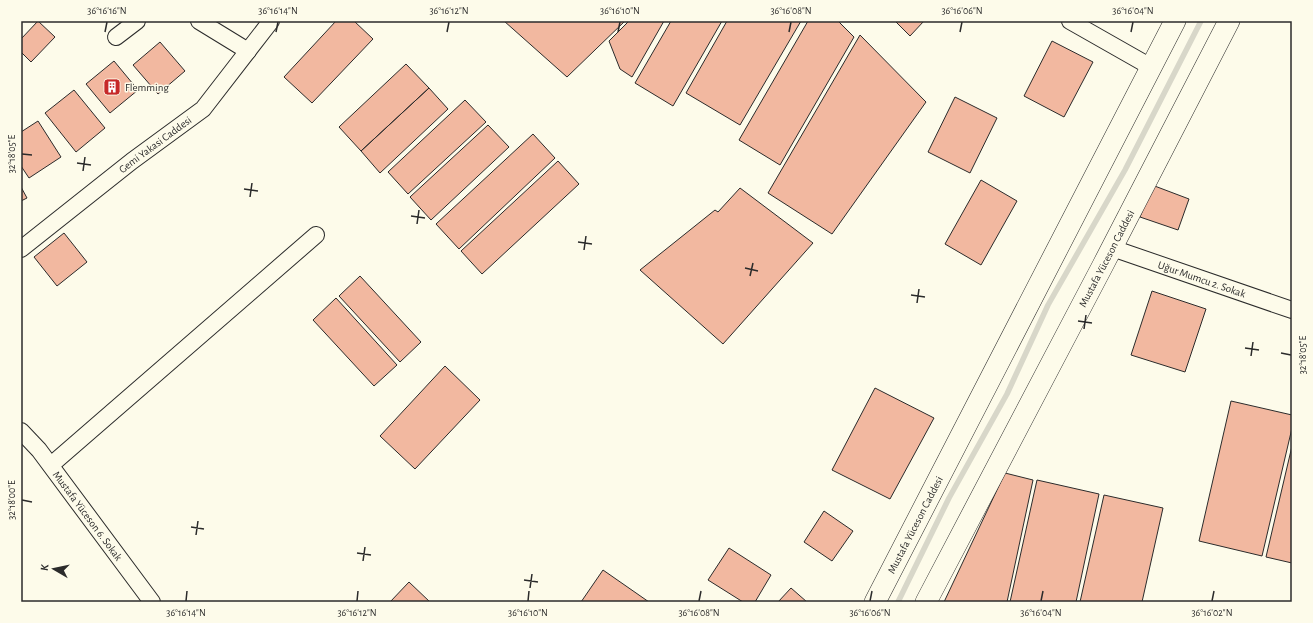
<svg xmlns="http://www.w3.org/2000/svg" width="1313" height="623" font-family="'Alegreya Sans',sans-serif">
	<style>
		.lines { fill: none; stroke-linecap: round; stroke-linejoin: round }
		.stream { stroke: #d8d7c9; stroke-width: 5.5 }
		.building { fill: #f2b8a0; stroke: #2b2b2b }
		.minor-casing { stroke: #2b2b2b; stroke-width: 18 }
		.tertiary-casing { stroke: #2b2b2b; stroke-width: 22 }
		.minor { stroke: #fdfbea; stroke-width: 16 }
		.tertiary { stroke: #fdfbea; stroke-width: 21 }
		.ticks { fill: none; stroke: #2b2b2b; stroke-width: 1.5 }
		.labels { text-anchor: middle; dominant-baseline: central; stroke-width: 3; stroke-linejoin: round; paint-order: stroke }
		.poi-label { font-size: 11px; fill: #2b2b2b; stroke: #fdfbea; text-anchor: start }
		.street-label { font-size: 11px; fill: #2b2b2b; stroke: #fdfbea }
		.neatline { fill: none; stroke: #2b2b2b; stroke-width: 1.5 }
		.ticks-label { font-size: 10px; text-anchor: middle; fill: #2b2b2b }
	</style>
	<rect width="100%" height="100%" fill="#fdfbea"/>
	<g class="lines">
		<!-- stream -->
		<path class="stream" d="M 898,602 L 949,498 L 1007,394 L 1048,305 L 1125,170 L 1201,21"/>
	</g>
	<!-- building -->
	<path class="building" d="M 38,21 L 55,37 L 31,62 L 21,52 L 21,39 Z
		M 336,21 L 354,21 L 373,39 L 312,103 L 284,77 Z
		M 504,21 L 625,21 L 567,77 Z
		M 629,21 L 664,21 L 632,77 L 620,69 L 609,41 Z
		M 671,21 L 722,21 L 673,106 L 635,83 Z
		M 727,21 L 801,21 L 740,125 L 686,93 Z
		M 808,21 L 838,21 L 854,37 L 780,165 L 739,140 Z
		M 895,21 L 924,21 L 910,36 Z
		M 860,35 L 926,102 L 832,234 L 768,193 Z
		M 1052,41 L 1093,62 L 1064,117 L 1024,96 Z
		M 160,42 L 185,71 L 158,94 L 133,65 Z
		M 114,61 L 138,90 L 110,113 L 86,84 Z
		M 406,64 L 429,88 L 361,151 L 339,127 Z
		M 429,88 L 448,109 L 380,173 L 361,151 Z
		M 74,90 L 105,128 L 76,152 L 45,113 Z
		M 955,97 L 997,118 L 970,173 L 928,152 Z
		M 465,100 L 486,122 L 408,194 L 388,172 Z
		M 38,121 L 61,157 L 29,178 L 21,166 L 21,132 Z
		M 488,125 L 509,147 L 431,220 L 410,197 Z
		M 533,134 L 555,158 L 459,249 L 436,224 Z
		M 558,161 L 579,184 L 482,274 L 461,251 Z
		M 981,180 L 1017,201 L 981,265 L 945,244 Z
		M 1152,185 L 1189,199 L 1178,230 L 1140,217 Z
		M 21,187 L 27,198 L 21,201 Z
		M 740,188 L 813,243 L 723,344 L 640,270 L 715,210 L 718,212 Z
		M 64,233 L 87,262 L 57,286 L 34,257 Z
		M 360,276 L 421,342 L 400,362 L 339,296 Z
		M 1152,291 L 1206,309 L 1185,372 L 1131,355 Z
		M 336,298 L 397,365 L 374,386 L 313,320 Z
		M 445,366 L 480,400 L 415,469 L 380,436 Z
		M 875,388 L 934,418 L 890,499 L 832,470 Z
		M 1231,401 L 1292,415 L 1292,428 L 1262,556 L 1199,541 Z
		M 1292,446 L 1292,563 L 1266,557 Z
		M 1005,473 L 1033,480 L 1007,602 L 944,602 Z
		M 1037,480 L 1099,494 L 1076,602 L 1010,602 Z
		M 1104,495 L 1163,508 L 1142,602 L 1080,602 Z
		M 824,511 L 853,531 L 832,561 L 804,542 Z
		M 729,548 L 771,575 L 755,602 L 743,602 L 708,580 Z
		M 603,570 L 649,602 L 581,602 Z
		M 409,582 L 430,602 L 390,602 Z
		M 791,588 L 807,602 L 778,602 Z"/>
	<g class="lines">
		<!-- minor casing -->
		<g class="minor-casing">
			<g id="minor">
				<path d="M 199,21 L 248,51"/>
				<path d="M 1070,21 L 1151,67"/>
				<path d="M 116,37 L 137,21"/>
				<path id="s1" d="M 1112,248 L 1292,310"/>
				<path id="s2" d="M 21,249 L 132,161 L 203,109 L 271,21"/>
				<path id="s3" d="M 21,431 L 39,450 L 152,602"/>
				<path d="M 51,465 L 316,235"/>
			</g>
		</g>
		<!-- tertiary casing -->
		<g class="tertiary-casing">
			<g id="tertiary">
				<path id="s4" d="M 875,602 L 1175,21"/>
				<path id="s5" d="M 926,602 L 1103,265 L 1229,21"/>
			</g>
		</g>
		<!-- minor -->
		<use href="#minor" class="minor"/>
		<!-- tertiary -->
		<use href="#tertiary" class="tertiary"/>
	</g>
	<!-- ticks -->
	<path class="ticks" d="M 105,32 L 107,22M 276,32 L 278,22M 447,32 L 449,22M 618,32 L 620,22M 789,32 L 791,22M 960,32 L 962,22M 1131,32 L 1133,22M 22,154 L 32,155M 77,163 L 91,165M 83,171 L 85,157M 244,189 L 258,191M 250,197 L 252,183M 411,216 L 425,218M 417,224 L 419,210M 578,242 L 592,244M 584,250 L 586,236M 745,268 L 758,271M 750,276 L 753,263M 911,295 L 925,297M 917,303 L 919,289M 1078,321 L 1092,323M 1084,329 L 1086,315M 1245,348 L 1259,350M 1281,353 L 1291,355M 1251,356 L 1253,342M 22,500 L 32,502M 191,527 L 204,529M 196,535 L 198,521M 357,553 L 371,555M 363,561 L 365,547M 524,580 L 538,582M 530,588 L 532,574M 186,601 L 187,591M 357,601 L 358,591M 528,601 L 529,591M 699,601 L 701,591M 870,601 L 872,591M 1041,601 L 1043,591M 1212,601 L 1214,591"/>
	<!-- icons -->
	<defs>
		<g id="building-square" transform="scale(0.9)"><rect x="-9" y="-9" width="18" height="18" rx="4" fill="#c62828" stroke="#fdfbea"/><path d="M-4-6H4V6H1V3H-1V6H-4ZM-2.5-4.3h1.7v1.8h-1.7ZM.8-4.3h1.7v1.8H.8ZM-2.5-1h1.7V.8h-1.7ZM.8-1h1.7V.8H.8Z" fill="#fff"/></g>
	</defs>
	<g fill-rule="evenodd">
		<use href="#building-square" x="112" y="87"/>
	</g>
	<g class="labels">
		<!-- poi labels -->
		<g class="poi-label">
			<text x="125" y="87">Flemming</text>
		</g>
		<!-- street labels -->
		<g class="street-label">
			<text stroke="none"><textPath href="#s2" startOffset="170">Gemi Yakasi Caddesi</textPath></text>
			<text stroke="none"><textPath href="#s5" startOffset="388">Mustafa Yüceson Caddesi</textPath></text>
			<text stroke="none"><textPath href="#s1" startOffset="95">Uğur Mumcu 2. Sokak</textPath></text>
			<text stroke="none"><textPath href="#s3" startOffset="108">Mustafa Yüceson 6. Sokak</textPath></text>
			<text stroke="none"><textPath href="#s4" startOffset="87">Mustafa Yüceson Caddesi</textPath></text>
		</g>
	</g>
	<!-- border -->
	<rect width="1313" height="623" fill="none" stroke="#fdfbea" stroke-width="44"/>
	<!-- north arrow -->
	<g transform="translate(54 569) rotate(279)" stroke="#fdfbea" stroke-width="3" paint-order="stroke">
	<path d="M0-3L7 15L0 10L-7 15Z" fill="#2b2b2b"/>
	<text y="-6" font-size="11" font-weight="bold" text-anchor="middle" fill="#2b2b2b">K</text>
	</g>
	<rect x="22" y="22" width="1269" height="579" class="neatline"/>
	<g class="ticks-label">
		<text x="107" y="14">36°16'16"N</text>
		<text x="278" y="14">36°16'14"N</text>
		<text x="449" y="14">36°16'12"N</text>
		<text x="620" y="14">36°16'10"N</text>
		<text x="791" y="14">36°16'08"N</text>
		<text x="962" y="14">36°16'06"N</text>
		<text x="1133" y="14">36°16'04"N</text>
		<text transform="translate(11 154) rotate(-90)" y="4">32°18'05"E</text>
		<text transform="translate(1302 355) rotate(-90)" y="4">32°18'05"E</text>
		<text transform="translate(11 500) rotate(-90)" y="4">32°18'00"E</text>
		<text x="186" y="616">36°16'14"N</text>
		<text x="357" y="616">36°16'12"N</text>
		<text x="528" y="616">36°16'10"N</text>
		<text x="699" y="616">36°16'08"N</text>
		<text x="870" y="616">36°16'06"N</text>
		<text x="1041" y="616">36°16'04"N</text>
		<text x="1212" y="616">36°16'02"N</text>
	</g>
</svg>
